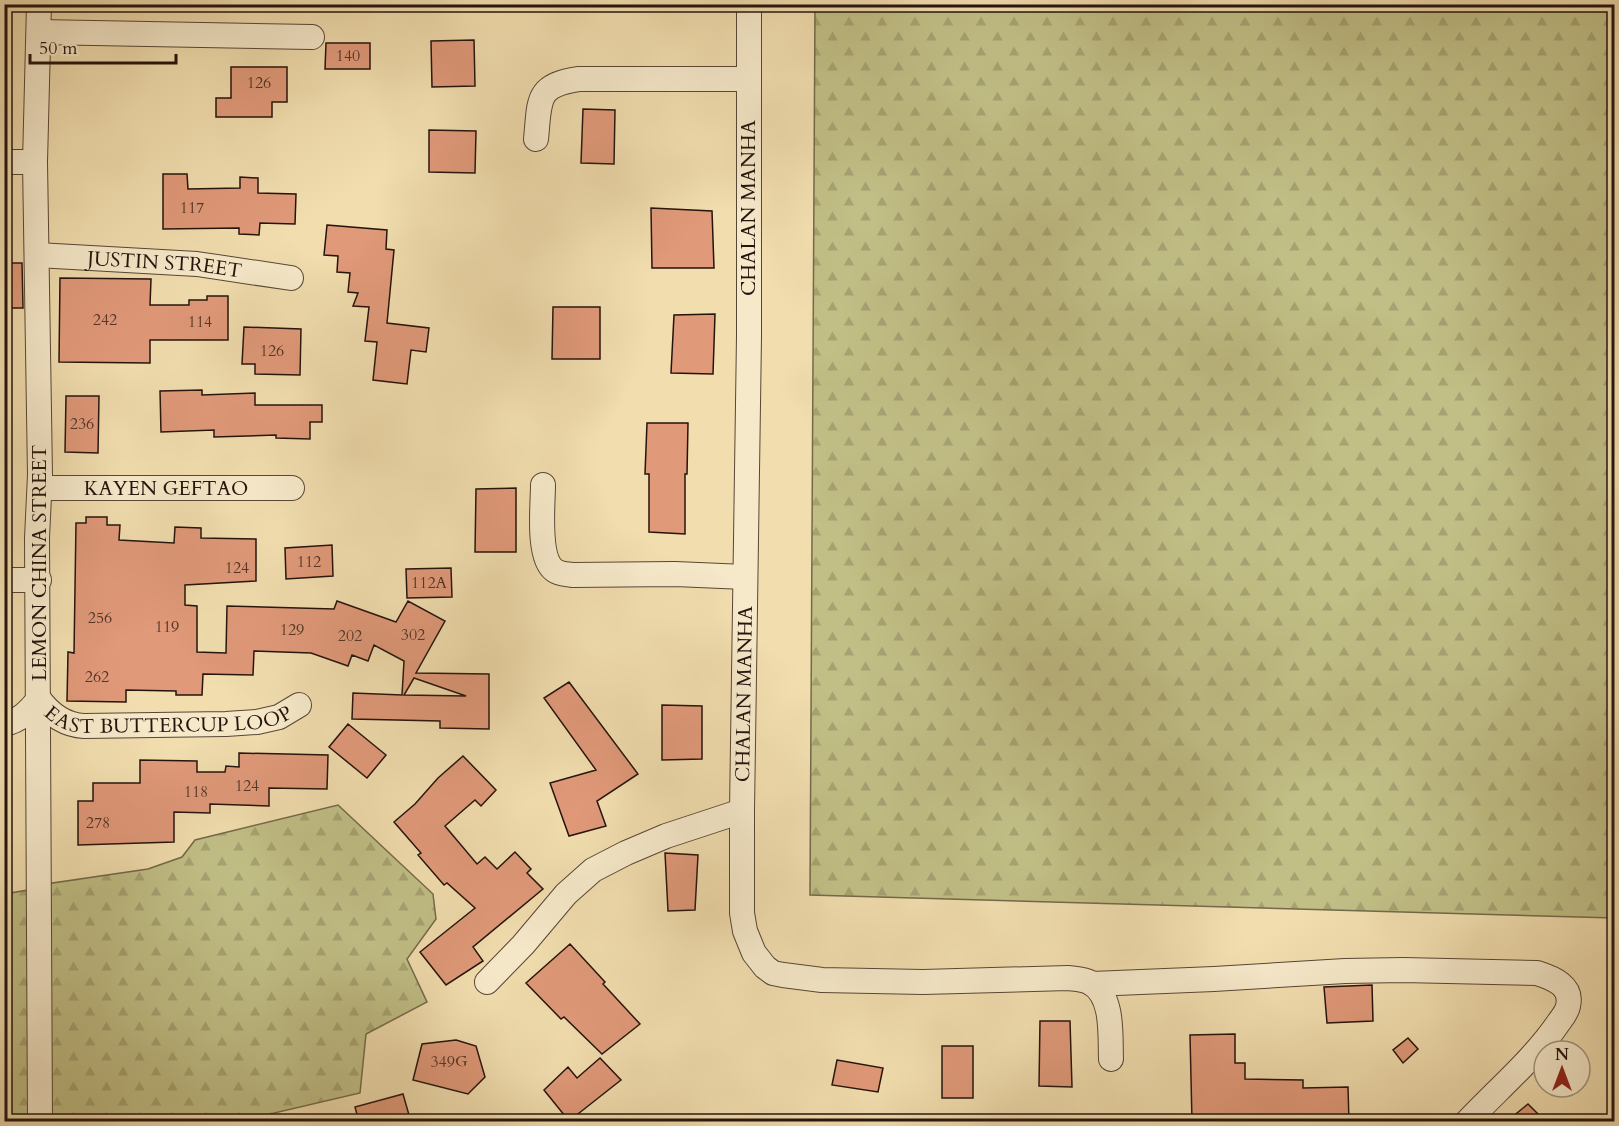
<svg xmlns="http://www.w3.org/2000/svg" width="1619" height="1126" font-family="Cardo,serif">
	<style>
		.forest { fill: url(#forest-firs); stroke: #736a4a; stroke-width: 1.5 }
		.building { fill: #e09979; stroke: #25140d; stroke-width: 1.5; fill-rule: evenodd }
		.lines { fill: none; stroke-linecap: round; stroke-linejoin: round }
		.minor-casing { stroke: #584635; stroke-width: 26 }
		.minor { stroke: #f6e9ca; stroke-width: 24 }
		.labels { text-anchor: middle; dominant-baseline: central; stroke-width: 4.5; stroke-linejoin: round; paint-order: stroke }
		.number-label { font-size: 16px; fill: #543528 }
		.street-label { font-size: 20px; fill: #25140d; stroke: #f6e9ca }
	</style>
	<defs>
		<pattern id="forest-firs" width="22" height="20" patternUnits="userSpaceOnUse" patternTransform="scale(1.5)"><rect width="22" height="20" fill="#c1bf86"/><path d="M5 1l3.5 6h-7zM16 11l3.5 6h-7z" fill="#a6a372"/></pattern>
	</defs>
	<rect width="100%" height="100%" fill="#f1ddae"/>
	<filter id="stains"><feTurbulence type="fractalNoise" baseFrequency=".00333" numOctaves="4"/><feColorMatrix values="0 0 0 0 .2 0 0 0 0 .09 0 0 0 0 .02 0 0 0 .5 -.17"/></filter>
	<radialGradient id="worn" r=".72"><stop offset=".6" stop-color="#630" stop-opacity="0"/><stop offset="1" stop-color="#630" stop-opacity=".3"/></radialGradient>
	<!-- forest -->
	<path class="forest" d="M 815,5 L 1614,5 L 1614,918 L 810,895 Z
		M 338,805 L 433,894 L 436,919 L 407,959 L 427,1002 L 366,1034 L 360,1093 L 240,1121 L 48,1121 L 46,884 L 148,869 L 182,857 L 195,840 Z
		M 34,889 L 39,1121 L 5,1122 L 5,894 Z"/>
	<!-- building -->
	<path class="building" d="M 474,40 L 475,86 L 432,87 L 431,41 Z
		M 326,43 L 370,43 L 370,69 L 325,69 Z
		M 231,67 L 287,67 L 287,102 L 272,102 L 272,117 L 216,117 L 216,98 L 231,98 Z
		M 583,109 L 615,110 L 614,164 L 581,163 Z
		M 429,130 L 476,131 L 475,173 L 429,172 Z
		M 163,174 L 187,174 L 188,189 L 240,188 L 240,177 L 258,178 L 258,193 L 296,194 L 295,224 L 260,223 L 259,235 L 239,234 L 239,228 L 163,229 Z
		M 651,208 L 712,211 L 714,268 L 652,268 Z
		M 327,225 L 387,230 L 386,249 L 394,250 L 387,323 L 429,328 L 426,352 L 411,350 L 407,384 L 373,380 L 377,342 L 365,341 L 369,307 L 353,306 L 358,293 L 348,292 L 350,273 L 337,272 L 338,256 L 324,255 Z
		M 4,263 L 22,263 L 23,308 L 4,308 Z
		M 60,278 L 151,279 L 150,305 L 189,305 L 189,300 L 207,300 L 207,296 L 228,296 L 228,340 L 150,340 L 150,363 L 59,362 Z
		M 553,307 L 600,307 L 600,359 L 552,359 Z
		M 715,314 L 713,374 L 671,373 L 674,315 Z
		M 244,327 L 301,329 L 300,375 L 255,374 L 255,364 L 242,364 Z
		M 202,390 L 202,395 L 255,393 L 255,405 L 322,405 L 322,422 L 310,422 L 310,439 L 276,438 L 276,435 L 214,437 L 214,430 L 161,432 L 160,391 Z
		M 66,396 L 99,396 L 98,453 L 65,452 Z
		M 647,423 L 688,423 L 687,474 L 685,474 L 685,534 L 649,532 L 649,474 L 645,474 Z
		M 516,488 L 516,552 L 475,552 L 476,489 Z
		M 86,517 L 107,517 L 107,525 L 120,525 L 119,540 L 174,543 L 175,527 L 201,528 L 201,538 L 256,539 L 256,581 L 185,585 L 185,605 L 197,606 L 197,652 L 226,653 L 227,606 L 334,609 L 337,601 L 396,622 L 408,601 L 445,621 L 416,673 L 489,674 L 489,729 L 440,728 L 440,721 L 352,719 L 353,693 L 402,695 L 404,661 L 374,645 L 368,661 L 352,655 L 348,666 L 311,653 L 254,651 L 253,675 L 203,674 L 202,695 L 176,695 L 176,691 L 126,690 L 126,702 L 67,701 L 68,652 L 74,653 L 76,523 L 86,523 ZM 414,678 L 466,696 L 404,695 Z
		M 332,545 L 333,576 L 286,579 L 285,548 Z
		M 451,568 L 452,597 L 407,598 L 406,569 Z
		M 569,682 L 638,774 L 597,801 L 606,826 L 569,836 L 550,783 L 596,770 L 544,698 Z
		M 662,705 L 702,706 L 702,759 L 662,760 Z
		M 348,724 L 386,755 L 367,778 L 329,747 Z
		M 239,753 L 328,755 L 327,789 L 269,788 L 269,806 L 210,804 L 210,813 L 174,812 L 174,842 L 78,845 L 78,801 L 93,801 L 93,783 L 140,783 L 140,760 L 197,761 L 197,772 L 225,772 L 226,766 L 239,767 Z
		M 463,756 L 496,790 L 481,806 L 475,800 L 445,826 L 477,864 L 485,857 L 497,869 L 515,852 L 531,869 L 527,873 L 543,889 L 473,947 L 483,961 L 446,985 L 420,952 L 475,908 L 447,883 L 444,885 L 418,855 L 421,853 L 394,822 L 415,804 L 438,778 Z
		M 665,853 L 698,855 L 695,910 L 668,911 Z
		M 570,944 L 605,982 L 603,984 L 640,1024 L 602,1054 L 564,1017 L 561,1019 L 526,983 Z
		M 1372,985 L 1373,1021 L 1327,1023 L 1324,987 Z
		M 1040,1021 L 1070,1021 L 1072,1087 L 1039,1086 Z
		M 1235,1034 L 1235,1063 L 1245,1063 L 1245,1079 L 1303,1080 L 1303,1088 L 1348,1087 L 1349,1122 L 1192,1122 L 1190,1035 Z
		M 1408,1038 L 1418,1049 L 1403,1063 L 1393,1050 Z
		M 456,1040 L 476,1046 L 485,1077 L 468,1094 L 413,1080 L 422,1044 Z
		M 942,1046 L 973,1046 L 973,1098 L 942,1098 Z
		M 600,1058 L 621,1080 L 569,1121 L 544,1090 L 568,1067 L 577,1078 Z
		M 837,1060 L 883,1068 L 878,1092 L 832,1085 Z
		M 403,1094 L 411,1122 L 359,1122 L 355,1107 Z
		M 1528,1104 L 1546,1122 L 1506,1122 Z"/>
	<g class="lines">
		<!-- minor casing -->
		<g class="minor-casing">
			<g id="minor">
				<path d="M 39,4 L 35,162 L 40,475 L 37,538 L 40,1122"/>
				<path d="M 749,4 L 749,336 L 742,811 L 742,913 L 745,931 L 754,953 L 765,967 L 773,973 L 783,975 L 822,980 L 923,982 L 1068,978 C 1076,979 1084,979 1091,983 C 1114,997 1110,1036 1111,1059"/>
				<path d="M 39,32 L 312,37"/>
				<path d="M 536,139 C 540,101 535,85 579,79 L 748,79"/>
				<path d="M 4,162 L 35,162"/>
				<path id="s1" d="M 37,255 L 197,264 L 291,278"/>
				<path d="M 543,485 C 543,505 537,557 554,570 C 559,574 566,574 572,575 L 675,574 L 745,577"/>
				<path id="s2" d="M 40,488 L 292,488"/>
				<path d="M 4,580 L 39,580"/>
				<path id="s3" d="M 4,724 C 20,721 29,711 39,699 C 50,714 64,725 84,726 L 226,724 L 257,722 L 279,717 L 299,705"/>
				<path d="M 487,982 L 523,945 L 566,894 L 593,870 L 626,853 L 666,836 L 742,811"/>
				<path d="M 1092,984 L 1214,979 L 1345,971 L 1403,970 L 1537,973 C 1553,978 1573,986 1568,1006 C 1567,1012 1562,1018 1559,1022 C 1534,1059 1498,1089 1467,1122"/>
			</g>
		</g>
		<!-- minor -->
		<use href="#minor" class="minor"/>
	</g>
	<g class="labels">
		<!-- number labels -->
		<g class="number-label">
			<text x="348" y="56">140</text>
			<text x="259" y="83">126</text>
			<text x="192" y="208">117</text>
			<text x="105" y="320">242</text>
			<text x="200" y="322">114</text>
			<text x="272" y="351">126</text>
			<text x="82" y="424">236</text>
			<text x="309" y="562">112</text>
			<text x="237" y="568">124</text>
			<text x="429" y="583">112A</text>
			<text x="100" y="618">256</text>
			<text x="167" y="627">119</text>
			<text x="292" y="630">129</text>
			<text x="413" y="635">302</text>
			<text x="350" y="636">202</text>
			<text x="97" y="677">262</text>
			<text x="247" y="786">124</text>
			<text x="196" y="792">118</text>
			<text x="98" y="823">278</text>
			<text x="449" y="1062">349G</text>
		</g>
		<!-- street labels -->
		<g class="street-label">
			<text transform="translate(748 208) rotate(-90)">CHALAN MANHA</text>
			<text stroke="none"><textPath href="#s1" startOffset="128">JUSTIN STREET</textPath></text>
			<text stroke="none"><textPath href="#s2" startOffset="126">KAYEN GEFTAO</textPath></text>
			<text transform="translate(39 563) rotate(-90)">LEMON CHINA STREET</text>
			<text transform="translate(744 694) rotate(-89)">CHALAN MANHA</text>
			<text stroke="none"><textPath href="#s3" startOffset="182">EAST BUTTERCUP LOOP</textPath></text>
		</g>
	</g>
	<!-- margin -->
	<rect width="1619" height="1126" fill="none" stroke="#f1ddae" stroke-width="24"/>
	<rect x="6" y="6" width="1607" height="1114" fill="none" stroke="#25140d" stroke-width="3"/>
	<rect x="12" y="12" width="1595" height="1102" fill="none" stroke="#25140d" stroke-width="1.5"/>
	<!-- north arrow -->
	<g transform="translate(1562 1069)"><circle r="28" fill="#f6e9ca" stroke="#a2947e" stroke-width="1.5"/>
	<path d="M0-4.5L10 22L0 15L-10 22Z" fill="#8f2418"/>
	<text y="-9" font-size="16" font-weight="bold" text-anchor="middle" fill="#25140d">N</text>
	</g>
	<!-- scale -->
	<path d="M30 54v9h146v-9" fill="none" stroke="#25140d" stroke-width="3"/>
	<text x="39" y="54" font-size="18" fill="#25140d" stroke="#f6e9ca" stroke-width="4.5" paint-order="stroke">50 m</text>
	<rect width="100%" height="100%" filter="url(#stains)"/>
	<rect width="100%" height="100%" fill="url(#worn)"/>
</svg>
